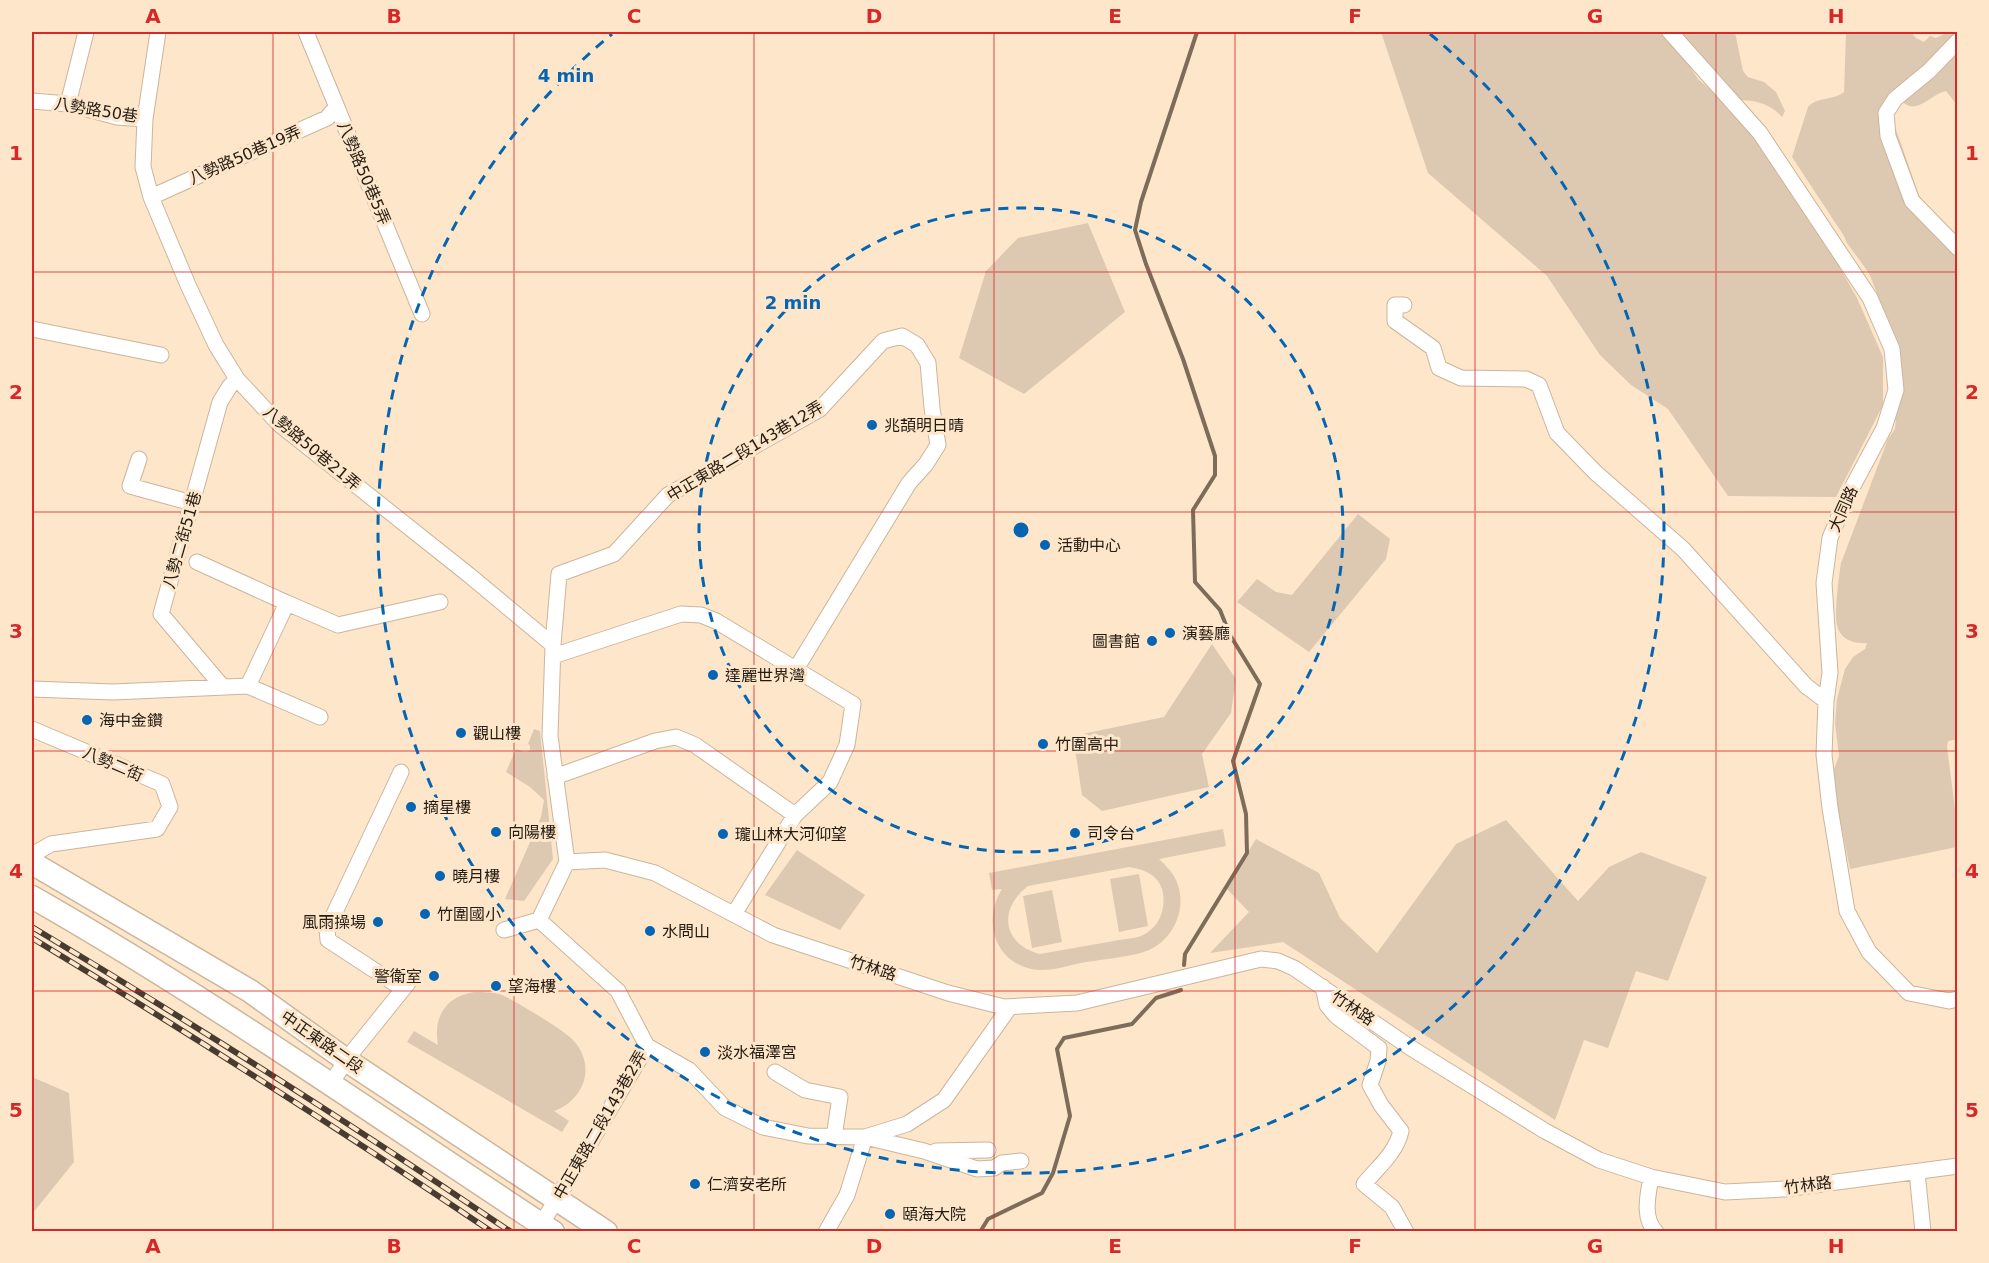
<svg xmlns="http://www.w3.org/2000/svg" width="1989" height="1263" font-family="'DejaVu Sans','Noto Sans TC',sans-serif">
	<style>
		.green { fill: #ddc9b2; fill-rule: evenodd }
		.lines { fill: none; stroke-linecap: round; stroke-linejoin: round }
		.stream { stroke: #7d6c59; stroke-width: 4 }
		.street-casing { stroke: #ccb59b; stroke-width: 17 }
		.primary-casing { stroke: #ccb59b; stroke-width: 25 }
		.street { stroke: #fff; stroke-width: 15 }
		.primary { stroke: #fff; stroke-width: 22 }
		.rail-casing { stroke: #483c30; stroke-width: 6 }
		.rail { stroke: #fde6ca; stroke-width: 4; stroke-dasharray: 11; stroke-linecap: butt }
		.grid { fill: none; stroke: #d62828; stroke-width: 1.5; stroke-opacity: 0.55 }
		.ring { fill: none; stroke: #0565b2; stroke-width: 3; stroke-dasharray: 10 8 }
		.poi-dot { fill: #0565b2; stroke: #fde6ca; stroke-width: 2 }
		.labels { text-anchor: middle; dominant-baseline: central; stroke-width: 6; stroke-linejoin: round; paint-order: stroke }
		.street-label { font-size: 16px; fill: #241b12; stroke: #fde6ca }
		.poi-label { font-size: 16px; fill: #241b12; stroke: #fde6ca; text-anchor: start }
		.centre { fill: #0565b2; stroke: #fde6ca; stroke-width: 3 }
		.ring-label { font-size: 18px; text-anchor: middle; font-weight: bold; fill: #0565b2; stroke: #fde6ca; stroke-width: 6; stroke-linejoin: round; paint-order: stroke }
		.neatline { fill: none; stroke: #d62828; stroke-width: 2 }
		.grid-label { font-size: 20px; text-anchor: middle; font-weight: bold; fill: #d62828 }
	</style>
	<rect width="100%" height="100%" fill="#fde6ca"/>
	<!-- green -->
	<path class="green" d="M 1381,32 L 1666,32 L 1698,79 L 1768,140 L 1857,298 L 1883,357 L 1883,405 L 1836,497 L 1728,496 L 1668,409 L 1631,385 L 1600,355 L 1547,276 L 1428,173 Z
		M 1681,32 L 1735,32 L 1743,71 L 1748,77 L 1764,82 L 1776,92 L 1785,111 L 1782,117 C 1771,104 1751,98 1736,101 L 1684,39 Z
		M 1846,32 L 1911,32 L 1916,38 L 1924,42 L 1930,36 L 1936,38 L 1948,32 L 1957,32 L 1957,105 L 1946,91 C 1930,94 1914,120 1899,97 L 1888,107 L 1919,195 C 1929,213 1940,223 1957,234 L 1958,739 L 1948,741 L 1947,747 L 1955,809 L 1957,808 L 1957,847 L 1850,869 L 1831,777 L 1839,756 L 1835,723 L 1837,699 L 1845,669 L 1853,657 L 1865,649 L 1867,643 C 1855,644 1840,640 1837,625 C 1834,614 1839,575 1841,563 L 1888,439 L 1895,429 L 1900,370 L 1894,337 L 1869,273 L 1847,243 L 1844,236 L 1792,157 L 1808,107 C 1818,96 1833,101 1844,92 Z
		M 1088,223 L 1125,312 L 1024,394 L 959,358 L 986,271 L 1018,238 Z
		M 1358,514 L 1390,539 L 1386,559 L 1309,652 L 1237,602 L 1257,579 L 1276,592 L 1292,595 Z
		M 1212,644 L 1236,679 L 1231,713 L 1202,754 L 1209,787 L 1102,811 L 1082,795 L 1073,736 L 1164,717 Z
		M 534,729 L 540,731 L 553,859 L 524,901 L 505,899 L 541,817 L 544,800 L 530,787 L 506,772 L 516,749 L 526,752 L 530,750 L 530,746 L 528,744 Z
		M 1506,820 L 1578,901 L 1609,867 L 1641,852 L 1707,877 L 1668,981 L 1636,971 L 1608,1048 L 1584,1040 L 1555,1120 L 1283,942 L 1210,953 L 1249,912 L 1226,888 L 1256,839 L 1319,873 L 1340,918 L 1377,953 L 1456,844 Z
		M 1223,829 L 1226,846 L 1159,859 C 1165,865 1172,871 1176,880 C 1188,906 1175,938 1149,950 C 1132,957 1105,959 1086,962 C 1069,965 1048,973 1031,969 C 993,960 983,919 1002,889 L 992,890 L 989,873 ZM 1129,867 C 1143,869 1157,874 1162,889 C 1167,907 1160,928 1141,936 C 1133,939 1122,939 1114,941 C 1089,945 1064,950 1040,954 C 1002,944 998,909 1028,886 Z
		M 797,850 L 865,895 L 840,930 L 765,895 Z
		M 1139,874 L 1148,926 L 1119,932 L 1110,879 Z
		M 1052,890 L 1062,942 L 1032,948 L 1023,896 Z
		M 474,992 C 483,992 494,992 502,995 C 515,1001 564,1030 573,1040 C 597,1066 584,1100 554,1111 L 569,1121 L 562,1132 L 407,1042 L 414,1031 L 438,1045 C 433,1017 445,997 474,992 Z
		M 32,1077 L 69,1093 L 74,1162 L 32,1214 Z"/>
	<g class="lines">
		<!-- stream -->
		<path class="stream" d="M 1184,965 L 1185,954 L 1247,853 L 1246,814 L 1233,761 L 1260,684 L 1230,635 L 1220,610 L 1195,582 L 1193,510 L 1215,475 L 1215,456 L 1183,359 L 1146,264 L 1135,230 L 1141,202 L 1197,32
			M 980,1232 L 988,1219 L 1042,1193 L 1053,1173 L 1070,1116 L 1057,1049 L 1064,1038 L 1132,1024 L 1156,998 L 1181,990"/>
		<!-- street casing -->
		<g class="street-casing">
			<path id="street" d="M 158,32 L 145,119 L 143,167 L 151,197 L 188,285 L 216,345 L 237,379 L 279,424 L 469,575 L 553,645
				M 306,32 L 422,314
				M 1670,32 L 1760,133 L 1870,298 L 1892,349 L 1896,390 L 1884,428 L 1847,497 L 1830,538 L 1824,583 L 1830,673 L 1826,701 L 1824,755 L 1830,808 L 1847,911 L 1869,952 L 1909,993 L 1949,1001 L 1958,999
				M 1958,41 L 1929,71 L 1895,99 L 1886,113 L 1888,136 L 1912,201 L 1958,248
				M 32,101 L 68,104 L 117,117 L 145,119
				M 68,104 L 86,32
				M 151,197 L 327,118 L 336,107
				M 1404,305 L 1395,305 L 1395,321 L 1433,348 L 1439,368 L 1461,378 L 1526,379 L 1539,385 L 1557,433 L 1596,473 L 1683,549 L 1806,686 L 1826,701
				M 32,329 L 161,355
				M 139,459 L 130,486 L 192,503
				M 197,562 L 287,603
				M 553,656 L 681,614 L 701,615 L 716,621 L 853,704 L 847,745 L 830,782 L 795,815 L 695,745 L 676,737 L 655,741 L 555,777
				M 222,686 L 161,614 L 220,402 L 230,386 L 237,379
				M 248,686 L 287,603 L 338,625 L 440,602
				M 32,689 L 113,692 L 248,686 L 320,717
				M 32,729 L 162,784 L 170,807 L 157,829 L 51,844 L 32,855
				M 401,772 L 327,929 L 328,940 L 403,989
				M 567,862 L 605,860 L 655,873 L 773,935 L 948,993 L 1004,1007 L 1077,1003 L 1261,959 L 1278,961 L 1294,968 L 1411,1048 L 1545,1131 L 1599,1160 L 1651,1177 L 1725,1192 L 1784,1189 L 1958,1166
				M 734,914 L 795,815
				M 539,920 L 618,991 L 647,1046 L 557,1199 L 541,1224
				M 504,930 L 539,920 L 567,862 L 550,736 L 553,645 L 559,574 L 614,554 L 668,495 L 820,409 L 883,341 L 902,336 L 917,345 L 928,363 L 932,408 L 938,445 L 926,464 L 909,483 L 796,669
				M 1323,987 L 1327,1005 L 1336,1016 L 1379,1048 L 1378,1061 L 1370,1085 L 1381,1105 L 1401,1131 C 1396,1153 1378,1167 1364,1184 L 1392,1207 L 1406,1232
				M 647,1046 L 689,1070 L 725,1108 L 763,1127 L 808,1136 L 865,1137 L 924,1151 L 977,1169 L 994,1168 L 1002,1163 L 1021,1161
				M 775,1072 L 805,1090 L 840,1097 L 834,1137
				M 331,1084 L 346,1060 L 408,983
				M 865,1137 L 907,1124 L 944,1100 L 1009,1008
				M 936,1151 L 988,1150
				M 1917,1172 L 1923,1232
				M 1651,1177 C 1648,1195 1642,1218 1656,1232
				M 826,1232 L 847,1195 L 865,1137"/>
		</g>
		<!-- primary casing -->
		<g class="primary-casing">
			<path id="primary" d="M 32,863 L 250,991 L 346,1060 L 606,1232
				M 32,897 C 211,999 380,1119 553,1232"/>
		</g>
		<!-- street -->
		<use href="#street" class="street"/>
		<!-- primary -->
		<use href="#primary" class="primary"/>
		<!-- rail casing -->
		<g class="rail-casing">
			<path id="rail" d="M 32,927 C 194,1024 354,1126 511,1232
				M 32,938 C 187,1032 341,1130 492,1232"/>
		</g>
		<!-- rail -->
		<use href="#rail" class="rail"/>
	</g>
	<!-- grid -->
	<path class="grid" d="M 273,32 L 273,1232M 514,32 L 514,1232M 754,32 L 754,1232M 994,32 L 994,1232M 1235,32 L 1235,1232M 1475,32 L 1475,1232M 1716,32 L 1716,1232M 32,272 L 1958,272M 32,512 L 1958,512M 32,751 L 1958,751M 32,991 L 1958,991"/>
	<!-- distance rings -->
	<g class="ring">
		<circle cx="1021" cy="530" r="322"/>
		<path d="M1430 34A643 643 0 1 1 612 34"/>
	</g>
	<!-- markers -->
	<g class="poi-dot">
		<circle cx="872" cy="425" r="6"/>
		<circle cx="1045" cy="545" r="6"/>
		<circle cx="1170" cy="633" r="6"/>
		<circle cx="1152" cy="641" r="6"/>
		<circle cx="713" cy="675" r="6"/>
		<circle cx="87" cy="720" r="6"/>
		<circle cx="461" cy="733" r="6"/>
		<circle cx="1043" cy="744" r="6"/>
		<circle cx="411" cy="807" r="6"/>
		<circle cx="496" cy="832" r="6"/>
		<circle cx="1075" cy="833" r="6"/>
		<circle cx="723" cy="834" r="6"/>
		<circle cx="440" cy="876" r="6"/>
		<circle cx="425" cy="914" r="6"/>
		<circle cx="378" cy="922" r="6"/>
		<circle cx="650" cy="931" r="6"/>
		<circle cx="434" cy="976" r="6"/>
		<circle cx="496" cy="986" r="6"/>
		<circle cx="705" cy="1052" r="6"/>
		<circle cx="695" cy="1184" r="6"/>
		<circle cx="890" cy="1214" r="6"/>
	</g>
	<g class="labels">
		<!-- street labels -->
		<g class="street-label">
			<text transform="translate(96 110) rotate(9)">八勢路50巷</text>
			<text transform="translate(245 155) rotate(-24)">八勢路50巷19弄</text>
			<text transform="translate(364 173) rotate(67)">八勢路50巷5弄</text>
			<text transform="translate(312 448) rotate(40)">八勢路50巷21弄</text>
			<text transform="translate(745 451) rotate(-31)">中正東路二段143巷12弄</text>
			<text transform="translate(1843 509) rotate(-66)">大同路</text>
			<text transform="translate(182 540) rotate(-74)">八勢二街51巷</text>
			<text transform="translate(113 764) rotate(23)">八勢二街</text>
			<text transform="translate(873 968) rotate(18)">竹林路</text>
			<text transform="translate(1353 1008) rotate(34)">竹林路</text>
			<text transform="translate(322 1042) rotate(35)">中正東路二段</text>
			<text transform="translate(600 1125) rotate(-60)">中正東路二段143巷2弄</text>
			<text transform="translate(1808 1185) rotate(-7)">竹林路</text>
		</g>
		<!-- poi labels -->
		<g class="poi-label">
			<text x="884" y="425">兆頡明日晴</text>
			<text x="1057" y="545">活動中心</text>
			<text x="1182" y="633">演藝廳</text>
			<text x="1140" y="641" text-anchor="end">圖書館</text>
			<text x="725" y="675">達麗世界灣</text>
			<text x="99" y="720">海中金鑽</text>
			<text x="473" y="733">觀山樓</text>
			<text x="1055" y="744">竹圍高中</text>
			<text x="423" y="807">摘星樓</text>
			<text x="508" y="832">向陽樓</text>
			<text x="1087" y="833">司令台</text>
			<text x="735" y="834">瓏山林大河仰望</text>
			<text x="452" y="876">曉月樓</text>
			<text x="437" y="914">竹圍國小</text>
			<text x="366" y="922" text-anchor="end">風雨操場</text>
			<text x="662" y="931">水問山</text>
			<text x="422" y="976" text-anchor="end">警衛室</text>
			<text x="508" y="986">望海樓</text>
			<text x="717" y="1052">淡水福澤宮</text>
			<text x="707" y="1184">仁濟安老所</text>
			<text x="902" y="1214">頤海大院</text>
		</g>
	</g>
	<circle cx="1021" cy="530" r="9" class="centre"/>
	<g class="ring-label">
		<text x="566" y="82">4 min</text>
		<text x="793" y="309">2 min</text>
	</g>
	<!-- border -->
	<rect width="1989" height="1263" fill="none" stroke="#fde6ca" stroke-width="66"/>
	<rect x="33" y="33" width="1923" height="1197" class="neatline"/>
	<g class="grid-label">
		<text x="153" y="23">A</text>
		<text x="394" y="23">B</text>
		<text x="634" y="23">C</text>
		<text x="874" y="23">D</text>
		<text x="1115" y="23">E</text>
		<text x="1355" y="23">F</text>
		<text x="1595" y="23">G</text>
		<text x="1836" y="23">H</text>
		<text x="16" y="160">1</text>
		<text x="1972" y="160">1</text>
		<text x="16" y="399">2</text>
		<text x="1972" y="399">2</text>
		<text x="16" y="638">3</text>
		<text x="1972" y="638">3</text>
		<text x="16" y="878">4</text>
		<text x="1972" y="878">4</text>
		<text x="16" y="1117">5</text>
		<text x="1972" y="1117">5</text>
		<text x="153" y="1253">A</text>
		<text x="394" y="1253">B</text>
		<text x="634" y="1253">C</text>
		<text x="874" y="1253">D</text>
		<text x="1115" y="1253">E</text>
		<text x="1355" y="1253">F</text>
		<text x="1595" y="1253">G</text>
		<text x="1836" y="1253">H</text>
	</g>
</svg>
